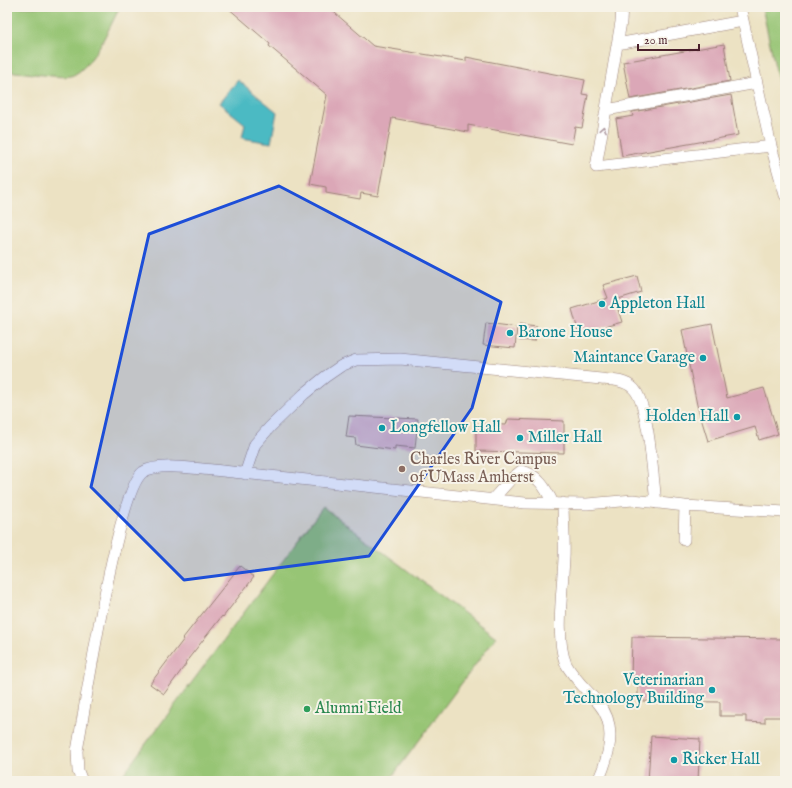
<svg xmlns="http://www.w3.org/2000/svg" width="792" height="788" font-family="'IM FELL English',serif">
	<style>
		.green { fill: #97c574; stroke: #707250 }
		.water { fill: #4bbac3; stroke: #4a6c77 }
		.building { fill: #dba7b7 }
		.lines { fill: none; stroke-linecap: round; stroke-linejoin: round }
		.lane-casing { stroke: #9b8077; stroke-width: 12 }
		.lane { stroke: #fff; stroke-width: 11 }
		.oneway { stroke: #ae9aa0 }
		.marked { fill: #1d4ed8; fill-opacity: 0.2; stroke: #1d4ed8; stroke-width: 3; stroke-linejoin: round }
		.culture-dot { fill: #0f9aa8; stroke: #f7f3e8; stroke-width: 1.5 }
		.education-dot { fill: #8d6e63; stroke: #f7f3e8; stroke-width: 1.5 }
		.leisure-dot { fill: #2e9e5b; stroke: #f7f3e8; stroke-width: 1.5 }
		.labels { text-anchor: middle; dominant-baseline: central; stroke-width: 4; stroke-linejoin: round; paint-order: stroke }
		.culture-label { font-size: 16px; fill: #0d838f; stroke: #f7f3e8; text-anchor: start }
		.education-label { font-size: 16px; fill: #785e54; stroke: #f7f3e8; text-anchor: start }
		.leisure-label { font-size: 16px; fill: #27864d; stroke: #f7f3e8; text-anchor: start }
	</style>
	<rect width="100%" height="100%" fill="#f7f3e8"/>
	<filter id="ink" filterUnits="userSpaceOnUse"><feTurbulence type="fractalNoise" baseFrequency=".025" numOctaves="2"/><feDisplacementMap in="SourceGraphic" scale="8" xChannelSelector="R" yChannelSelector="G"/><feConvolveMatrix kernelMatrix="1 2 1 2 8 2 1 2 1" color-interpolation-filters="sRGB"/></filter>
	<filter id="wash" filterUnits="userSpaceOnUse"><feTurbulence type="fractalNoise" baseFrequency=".012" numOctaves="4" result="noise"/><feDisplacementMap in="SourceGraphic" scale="16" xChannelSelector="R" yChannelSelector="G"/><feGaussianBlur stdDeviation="0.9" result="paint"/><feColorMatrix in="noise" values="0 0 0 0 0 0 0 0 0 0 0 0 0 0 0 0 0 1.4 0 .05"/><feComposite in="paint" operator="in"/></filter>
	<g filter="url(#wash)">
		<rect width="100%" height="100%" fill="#ece2c3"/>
		<!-- green -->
		<path class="green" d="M 7,7 L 120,7 C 110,26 92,69 71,76 C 59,79 23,71 7,72 Z
			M 762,7 L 785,7 L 785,113 Z
			M 323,507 L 496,637 L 389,781 L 118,781 Z"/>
		<!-- water -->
		<path class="water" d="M 238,80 L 277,112 L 271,143 L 242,138 L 245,124 L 219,103 Z"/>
		<g id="blocks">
			<!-- building -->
			<path class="building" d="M 227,7 L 328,7 L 373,46 L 466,61 L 466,57 L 585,80 L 582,94 L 588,95 L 582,128 L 575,127 L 572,144 L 468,125 L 468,132 L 392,118 L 378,196 L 361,193 L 360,199 L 326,193 L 326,187 L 310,184 L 327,95 L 269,46 L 270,44 Z
				M 724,44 L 730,81 L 630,99 L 623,62 Z
				M 731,95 L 738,135 L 622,156 L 616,119 L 633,116 L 632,112 Z
				M 637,276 L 641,292 L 615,300 L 622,322 L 579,334 L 572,309 L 608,298 L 603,285 Z
				M 486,323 L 517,327 L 515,348 L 483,345 Z
				M 520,324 L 537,326 L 535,341 L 519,340 Z
				M 712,324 L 727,398 L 764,388 L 778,434 L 759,440 L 755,427 L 708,441 L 697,405 L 682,330 Z
				M 349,416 L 418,419 L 415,448 L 395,446 L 395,450 L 356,445 L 355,438 L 346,437 Z
				M 508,419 L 564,421 L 564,453 L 476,451 L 476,424 L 506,425 Z
				M 240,566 L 254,577 L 223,617 L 222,616 L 185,663 L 186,664 L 164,694 L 150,684 L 184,639 L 183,638 Z
				M 632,637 L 785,639 L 785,717 L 765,717 L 765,723 L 746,722 L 746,716 L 720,716 L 720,702 L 638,701 L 638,679 L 631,679 Z
				M 651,736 L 700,739 L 698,781 L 648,781 Z"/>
		</g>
	</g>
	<g filter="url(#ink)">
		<use href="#blocks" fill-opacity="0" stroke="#9b8077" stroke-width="1"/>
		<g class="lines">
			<!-- lane casing -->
			<g class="lane-casing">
				<path id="lane" d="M 622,7 L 621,22 L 596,167 L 771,146 L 740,7
					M 617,44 L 743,21
					M 606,110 L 757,83
					M 771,146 L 785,195
					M 245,474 L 255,444 L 270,427 L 304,394 L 325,377 L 341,366 L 356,360 L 400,359 L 601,379 C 611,380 625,380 633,388 C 649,402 653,479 656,503
					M 493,499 L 511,479 L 521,471 C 538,474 546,489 553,503
					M 563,503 C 563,521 565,540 564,558 C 563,586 555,639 566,664 C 574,679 588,691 599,704 C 618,726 609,757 598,781
					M 684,540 L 685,506
					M 82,781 L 78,771 L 77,751 C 85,708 117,491 143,472 C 158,462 196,469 213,470 L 525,503 L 587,504 L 633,500 L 685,506 L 785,512"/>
			</g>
			<!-- lane -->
			<use href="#lane" class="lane"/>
		</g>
		<!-- one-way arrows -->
		<defs><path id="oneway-chevron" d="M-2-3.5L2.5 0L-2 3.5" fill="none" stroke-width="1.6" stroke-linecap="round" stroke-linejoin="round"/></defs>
		<use class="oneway" href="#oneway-chevron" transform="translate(603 129) rotate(-80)"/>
	</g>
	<!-- marked area -->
	<path class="marked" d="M 279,186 L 501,302 L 472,408 L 369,556 L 184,580 L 91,487 L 149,234 Z"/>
	<!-- markers -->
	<g class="culture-dot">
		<circle cx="602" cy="304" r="4"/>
		<circle cx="510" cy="333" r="4"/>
		<circle cx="703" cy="358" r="4"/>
		<circle cx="737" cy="417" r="4"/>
		<circle cx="382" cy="428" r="4"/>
		<circle cx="520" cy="438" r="4"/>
		<circle cx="712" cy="690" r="4"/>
		<circle cx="674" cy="760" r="4"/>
	</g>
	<circle class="education-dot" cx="402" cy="469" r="4"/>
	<circle class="leisure-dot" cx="307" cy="709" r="4"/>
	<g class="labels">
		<!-- culture labels -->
		<g class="culture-label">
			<text x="610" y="304">Appleton Hall</text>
			<text x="518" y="333">Barone House</text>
			<text x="695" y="358" text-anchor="end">Maintance Garage</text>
			<text x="729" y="417" text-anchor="end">Holden Hall</text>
			<text x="390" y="428">Longfellow Hall</text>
			<text x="528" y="438">Miller Hall</text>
			<text x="704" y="681" text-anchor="end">Veterinarian<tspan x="704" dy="18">Technology Building</tspan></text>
			<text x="682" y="760">Ricker Hall</text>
		</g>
		<!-- education labels -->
		<g class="education-label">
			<text x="410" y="460">Charles River Campus<tspan x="410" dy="18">of UMass Amherst</tspan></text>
		</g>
		<!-- leisure labels -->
		<g class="leisure-label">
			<text x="315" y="709">Alumni Field</text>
		</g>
	</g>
	<!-- margin -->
	<rect width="792" height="788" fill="none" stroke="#f7f3e8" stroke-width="24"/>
	<!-- scale -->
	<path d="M638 44v6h61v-6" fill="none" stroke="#4a1f2b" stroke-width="2"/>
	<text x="644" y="44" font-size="12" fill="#4a1f2b" stroke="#f7f3e8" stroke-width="3" paint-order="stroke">20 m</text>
</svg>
